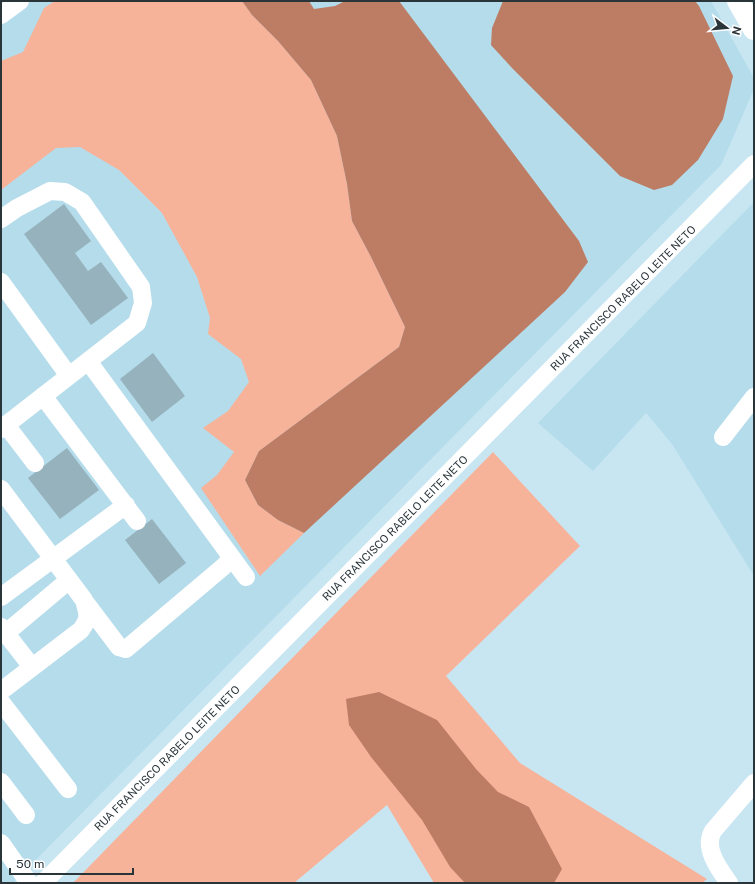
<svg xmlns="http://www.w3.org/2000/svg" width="755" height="884" font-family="'Public Sans',sans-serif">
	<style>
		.built { fill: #b5dceb }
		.green { fill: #f7b39a }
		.water { fill: #bd7d65 }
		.building { fill: #95b2bd }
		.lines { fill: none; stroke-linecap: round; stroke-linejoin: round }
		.minor { stroke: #fff; stroke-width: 18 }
		.major { stroke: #fff; stroke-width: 22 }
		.labels { text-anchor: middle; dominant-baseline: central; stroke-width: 4; stroke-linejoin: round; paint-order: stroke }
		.street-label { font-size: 11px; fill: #2a353a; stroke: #fff }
	</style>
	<rect width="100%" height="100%" fill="#c8e6f2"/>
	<!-- built -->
	<path class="built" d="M 1,1 L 711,1 L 754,78 L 754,89 L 721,165 L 13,883 L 1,883 Z
		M 754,202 L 754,576 L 672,444 L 646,413 L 593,471 L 538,423 Z"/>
	<!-- green -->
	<path class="green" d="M 55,1 L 242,1 L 252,15 L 278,41 L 311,80 L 337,136 L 347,184 L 352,221 L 371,257 L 405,327 L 399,347 L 259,451 L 245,480 L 258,505 L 278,520 L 304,533 L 260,576 L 201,488 L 217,475 L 234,452 L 203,428 L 228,411 L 249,382 L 241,359 L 208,334 L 210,318 L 197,277 L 162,213 L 119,170 L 80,147 L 56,148 L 1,190 L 1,61 L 23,52 L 44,8 Z
		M 493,452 L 580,546 L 446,676 L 520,763 L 707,879 L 702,883 L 434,883 L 387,805 L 294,883 L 73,883 Z"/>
	<!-- water -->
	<path class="water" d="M 242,1 L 309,1 L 314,9 L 335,6 L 345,1 L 399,1 L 579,241 L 588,262 L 565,292 L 304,533 L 278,520 L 258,505 L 245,480 L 259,451 L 399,347 L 405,327 L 371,257 L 352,221 L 347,184 L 337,136 L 311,80 L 278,41 L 252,15 Z
		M 503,1 L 695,1 L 699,6 L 733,76 L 723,119 L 698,160 L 672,185 L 654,190 L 620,176 L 512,68 L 491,45 L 492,28 Z
		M 379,692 L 437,720 L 476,769 L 498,792 L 529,807 L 562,869 L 554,883 L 465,883 L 450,867 L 422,820 L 371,757 L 349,725 L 346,699 Z"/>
	<!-- building -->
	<path class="building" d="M 64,204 L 91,241 L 75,253 L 88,271 L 101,262 L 128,298 L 91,325 L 24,234 Z
		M 153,353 L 185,396 L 152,422 L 120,379 Z
		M 67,448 L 99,490 L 60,519 L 28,478 Z
		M 152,519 L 186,563 L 159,584 L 125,540 Z"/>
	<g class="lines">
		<!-- minor -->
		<path class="minor" d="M 1,15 L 20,1
			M 1,219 L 17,208 L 50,191 L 65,192 L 82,202 L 141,287 L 143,303 L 137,323 L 1,429
			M 1,282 L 69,376
			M 88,361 L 246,577
			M 43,396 L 137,521
			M 6,425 L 35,463
			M 723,437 L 754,397
			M 1,489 L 84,600 C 88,615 90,617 81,630 L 1,691
			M 1,597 L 126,505
			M 85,602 L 119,647 L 126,649 L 223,567 L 232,558
			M 1,627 L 32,667
			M 6,633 L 69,580
			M 1,702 L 68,789
			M 1,782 L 26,815
			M 1,843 L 29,883
			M 43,883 L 754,164
			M 729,883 C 719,869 703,848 713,831 L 754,783"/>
		<!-- major -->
		<path class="major" d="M 738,1 L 754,29"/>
	</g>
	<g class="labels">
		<!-- street labels -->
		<g class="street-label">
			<text transform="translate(623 298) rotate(-45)">RUA FRANCISCO RABELO LEITE NETO</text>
			<text transform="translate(395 528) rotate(-45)">RUA FRANCISCO RABELO LEITE NETO</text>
			<text transform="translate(167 758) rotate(-45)">RUA FRANCISCO RABELO LEITE NETO</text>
		</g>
	</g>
	<!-- border -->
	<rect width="755" height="884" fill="none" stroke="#2a353a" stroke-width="4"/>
	<!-- north arrow -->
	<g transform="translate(727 28) rotate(106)" stroke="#ffffff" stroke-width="3" paint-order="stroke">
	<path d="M0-3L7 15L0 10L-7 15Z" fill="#2a353a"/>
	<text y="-6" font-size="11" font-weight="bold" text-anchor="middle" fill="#2a353a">N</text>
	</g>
	<!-- scale -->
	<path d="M10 868v6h123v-6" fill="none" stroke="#2a353a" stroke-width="2"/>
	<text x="16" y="868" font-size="12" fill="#2a353a" stroke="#ffffff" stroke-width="3" paint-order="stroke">50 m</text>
</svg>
